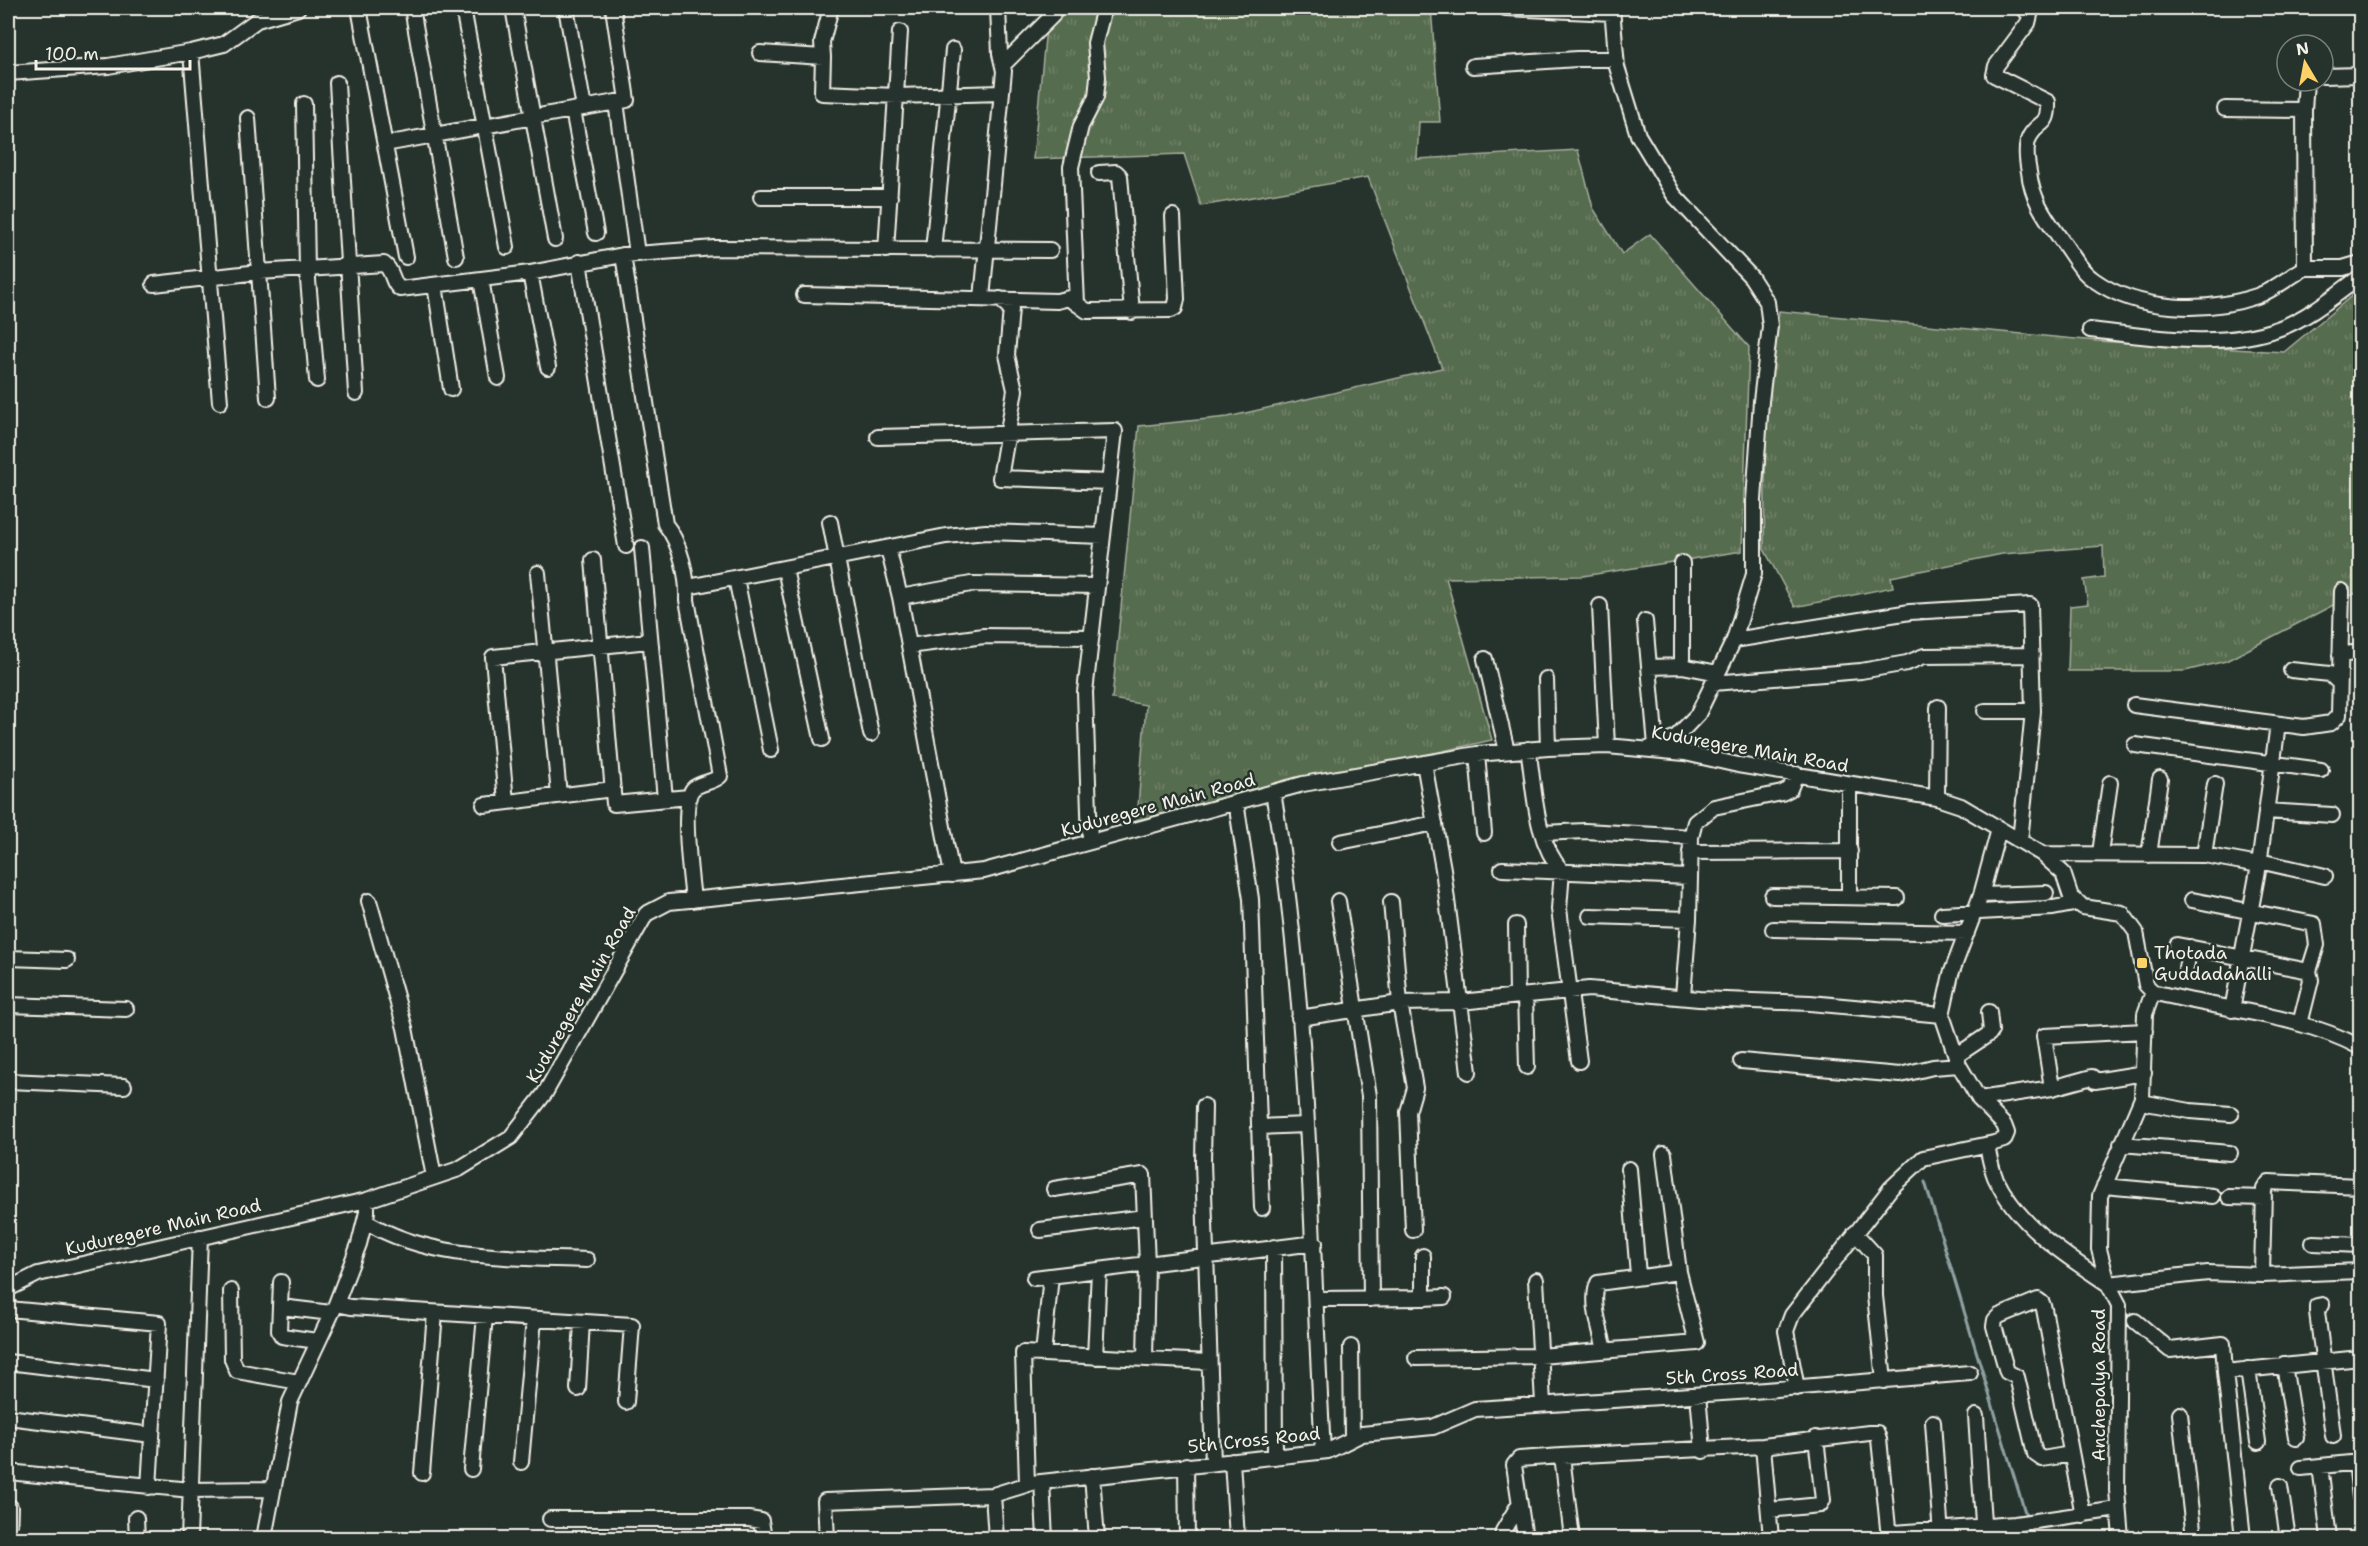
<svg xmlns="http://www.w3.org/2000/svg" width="2368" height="1546" font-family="'Shantell Sans',sans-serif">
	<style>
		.grass { fill: url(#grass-tufts); stroke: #a6ae9c; stroke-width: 1.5 }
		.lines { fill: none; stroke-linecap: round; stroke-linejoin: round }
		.stream { stroke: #90a1a2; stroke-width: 3 }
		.minor-casing { stroke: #f4f1e8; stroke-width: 18 }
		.minor { stroke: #26332d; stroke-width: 14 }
		.poi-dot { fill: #ffd166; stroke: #26332d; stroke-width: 2 }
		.labels { text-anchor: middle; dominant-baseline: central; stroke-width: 5; stroke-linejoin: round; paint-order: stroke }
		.street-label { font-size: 18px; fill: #f4f1e8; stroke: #26332d }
		.poi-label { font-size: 18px; fill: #f4f1e8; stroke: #26332d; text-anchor: start }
	</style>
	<defs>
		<pattern id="grass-tufts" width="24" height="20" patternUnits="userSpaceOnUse" patternTransform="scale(1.5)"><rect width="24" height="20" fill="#576c4f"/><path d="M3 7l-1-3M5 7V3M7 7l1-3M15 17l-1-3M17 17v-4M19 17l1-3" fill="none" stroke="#708168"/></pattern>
	</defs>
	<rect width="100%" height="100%" fill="#26332d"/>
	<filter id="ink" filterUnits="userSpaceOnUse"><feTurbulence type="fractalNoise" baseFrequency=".0167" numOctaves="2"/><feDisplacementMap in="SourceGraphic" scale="12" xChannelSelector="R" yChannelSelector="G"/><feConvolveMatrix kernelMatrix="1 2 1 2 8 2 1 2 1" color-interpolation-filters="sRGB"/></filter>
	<g filter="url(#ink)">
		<!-- grass -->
		<path class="grass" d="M 1048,8 L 1431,8 L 1440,122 L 1419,122 L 1417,159 L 1578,150 L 1593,208 L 1622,254 L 1650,234 L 1749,347 L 1742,551 L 1583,576 L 1446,578 L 1492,740 L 1137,820 L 1146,705 L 1112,699 L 1139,426 L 1228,417 L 1442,368 L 1368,177 L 1201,206 L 1184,154 L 1033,159 Z
			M 2360,289 L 2360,591 L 2226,661 L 2185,671 L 2068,671 L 2070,606 L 2088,604 L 2084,580 L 2104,577 L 2103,546 L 2002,554 L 1891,577 L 1893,587 L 1795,607 L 1764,549 L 1766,425 L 1779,311 L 2097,341 L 2284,352 Z"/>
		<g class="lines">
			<!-- stream -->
			<path class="stream" d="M 1925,1182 L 2027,1519
				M 2029,1525 L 2032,1538"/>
			<!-- minor casing -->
			<g class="minor-casing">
				<path id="minor" d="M 359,8 L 406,257
					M 412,8 L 456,257
					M 463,8 L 507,247
					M 513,8 L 555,239
					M 566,8 L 584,108
					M 1505,8 L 1612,13
					M 1612,8 L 1617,67 L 1638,135 L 1674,195 L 1751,277 L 1767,302 L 1770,326 L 1761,401 L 1754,500 L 1754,574 L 1734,640 L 1698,714 L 1676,737 L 1650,748
					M 2023,8 L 2030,15 L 2028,23 L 1996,66 L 1994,75 L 2048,102 C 2049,128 2039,120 2030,136 C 2025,145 2027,162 2029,172 C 2032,200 2046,218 2062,241 C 2072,254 2080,271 2094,280 C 2139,312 2207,313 2257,296 C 2274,290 2290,276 2305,268 L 2304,110 L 2306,82 L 2309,81
					M 191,52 L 220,402
					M 760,53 L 823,57 L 822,93 L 897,96 L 1001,93
					M 823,57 L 822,42 L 831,8
					M 1003,65 L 1052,16 L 1055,8
					M 1473,66 L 1577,59 L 1616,59
					M 8,73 L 108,66 L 191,52 L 224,44 L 257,20 L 298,8
					M 2323,76 L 2360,75
					M 337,83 L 356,393
					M 616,102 L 637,254
					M 304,104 L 307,269 L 317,380
					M 2225,109 L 2304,110
					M 573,110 L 596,233
					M 248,118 L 268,398
					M 385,144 L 627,100 L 613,8
					M 1099,173 L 1116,172 L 1120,176 L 1132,312
					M 761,197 L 890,197
					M 886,250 L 900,32
					M 933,250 L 953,50
					M 623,255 L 665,524 C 680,542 688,576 687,600 L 720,776 C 712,783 702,782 694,788 C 680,799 691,880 693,900
					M 579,262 L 626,546
					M 2305,268 L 2343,268 L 2360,263
					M 530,273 L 548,367
					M 481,279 L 498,378
					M 154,284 L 259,272 L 384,264 C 394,271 391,283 400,289 L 530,273 L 623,255 L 715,248 L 1050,250
					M 435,285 L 451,389
					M 804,295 L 1057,301 L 1069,298 L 1087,311 L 1171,310 L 1175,308 L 1177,299 L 1173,216
					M 982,298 L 1004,71 L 1000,54 L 998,8
					M 1000,299 L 1011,309 L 1007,355 L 1015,390 L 1000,478 L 1109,482
					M 1077,304 L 1071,167 L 1081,126 L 1096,97 L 1098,77 L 1095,43 L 1104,8
					M 2090,330 C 2152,337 2221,350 2280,328 C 2310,317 2335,295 2360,277
					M 878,437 L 1115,431 L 1085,692 L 1090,842
					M 830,522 L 871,734
					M 642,548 L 665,799
					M 888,548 L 900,597 L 952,875
					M 593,560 L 614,804 L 689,797
					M 785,569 L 822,739
					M 538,573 L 559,795
					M 736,578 L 771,750
					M 688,587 L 946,536 L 986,532 L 1103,536
					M 900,597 L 971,584 L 1097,586
					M 1600,606 L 1607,746
					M 1645,621 L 1656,746
					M 1734,640 L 1910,612 L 2030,605 L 2033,711 L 2020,841
					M 909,646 L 984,636 L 1091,637
					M 2340,655 L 2360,652
					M 1485,659 L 1507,751
					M 1682,666 L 1682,563
					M 1650,667 L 1682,666 L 1718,673
					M 2291,670 L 2330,674 L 2339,683
					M 1546,679 L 1548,748
					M 1713,683 L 1861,671 L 1907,663 L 1924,656 L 2032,655
					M 2134,705 L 2304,727 L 2331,723 L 2339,715 L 2342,591
					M 1985,711 L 2033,711
					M 2135,745 L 2321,770
					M 1528,749 C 1535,789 1534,840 1562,871 L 1559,909 L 1579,1061
					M 1477,754 L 1484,833
					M 1424,763 L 1443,869 L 1469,1072
					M 1849,785 L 1849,897
					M 1273,792 C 1310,1010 1310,1232 1323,1451
					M 1937,798 L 1938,707
					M 506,802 L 493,657 L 649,641
					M 1236,802 L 1251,899 L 1262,1208
					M 484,805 L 613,789
					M 2266,811 L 2332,815
					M 1542,833 L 1585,831 L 1691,837
					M 1340,842 L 1435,823
					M 1690,852 L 1850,851
					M 2100,853 L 2110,783
					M 2042,854 L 2204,855 L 2259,865
					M 2149,855 L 2160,779
					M 2204,855 L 2215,784
					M 2259,861 L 2325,876
					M 1502,869 L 1689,877
					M 1981,895 L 2046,893
					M 1772,896 L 1897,898
					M 2192,900 L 2314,924 L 2317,945 L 2309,971 L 2311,980 L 2300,1024
					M 369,901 L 405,1028 L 434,1177
					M 1338,901 L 1369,1096 L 1371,1299
					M 1391,902 L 1400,1003 L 1415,1088 L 1408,1112 L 1413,1230
					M 1942,914 L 2053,908 L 2079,903
					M 1590,916 L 1689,919
					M 1516,925 L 1517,995
					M 1773,929 L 1967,933
					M 2177,945 L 2309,971
					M 8,958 L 67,960
					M 2186,968 L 2190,947
					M 1525,996 L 1527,1067
					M 1683,996 L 1689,919 L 1691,837 L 1695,822 L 1714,807 L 1782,793 L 1790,789 L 1796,774
					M 8,1005 L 126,1009
					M 2232,1010 L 2259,865 L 2278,724
					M 1299,1018 L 1400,1003 L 1460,1002 L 1589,989 L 1699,999 L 1810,1003 L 1942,1015
					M 1956,1056 L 1989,1034 L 1991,1031 L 1989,1012
					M 1741,1061 L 1900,1075 L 1933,1067 L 1959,1065
					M 8,1081 L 124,1086
					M 2052,1088 L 2092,1077 L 2095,1081 L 2144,1073
					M 1979,1099 L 2052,1088 L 2044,1036 L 2145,1031
					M 2141,1102 L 2190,1111 L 2231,1114
					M 1204,1106 L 1203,1162 L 1213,1463
					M 1259,1127 L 1306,1125
					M 2121,1144 L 2230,1153
					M 1987,1146 C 1989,1155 1991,1167 1995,1177 C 2017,1225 2066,1256 2108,1284 L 2208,1273 L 2262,1275 L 2360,1271
					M 1629,1169 L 1638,1275
					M 2104,1186 L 2213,1196
					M 1054,1189 L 1143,1175 L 1147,1263 L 1145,1359
					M 2229,1197 L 2264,1198
					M 365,1221 C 430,1261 513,1257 587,1260
					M 1040,1230 L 1145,1217
					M 1855,1233 L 1875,1255 L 1875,1296 L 1884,1381
					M 2313,1243 L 2360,1245
					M 1274,1247 L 1275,1457
					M 2262,1275 L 2264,1189 L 2269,1182 L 2360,1186
					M 1034,1278 L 1315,1243
					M 1536,1280 L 1543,1403
					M 281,1282 L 279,1331 L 282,1336 L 317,1341
					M 8,1289 L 38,1274 L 367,1200 L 459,1169 L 511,1137 L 545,1093 L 646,914 L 669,902 L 984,871 L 1303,784 L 1477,754 L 1548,748 L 1607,746 L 1685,753 L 1738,765 L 1937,798 L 1961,806 L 2042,854 L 2063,873 L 2071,897 L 2083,907 L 2122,913 L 2136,932 L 2146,985 L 2153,992 C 2222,1010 2297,1014 2360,1047
					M 231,1291 L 232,1359 L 237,1371 L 299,1382
					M 1423,1298 L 1444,1297
					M 1317,1299 L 1423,1298 L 1423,1256
					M 336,1304 L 351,1307 L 632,1325 L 626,1402
					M 2322,1305 L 2317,1306 L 2317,1312 L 2333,1436
					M 281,1307 L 331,1313
					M 8,1309 L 159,1323 L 149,1487
					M 2135,1321 L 2170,1350 L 2223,1344 L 2225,1372 L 2360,1358
					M 1351,1347 L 1352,1439
					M 1605,1350 C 1601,1331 1590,1301 1598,1283 L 1679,1272
					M 1043,1354 L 1051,1276
					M 1095,1357 L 1099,1270
					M 1416,1358 L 1540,1356 L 1697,1343 L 1679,1272 L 1664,1154
					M 8,1362 L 156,1380
					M 2284,1365 L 2296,1438
					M 2248,1369 L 2258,1442
					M 2225,1372 L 2243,1538
					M 1797,1388 L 1786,1331 L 1792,1315 L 1891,1188 L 1923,1158 L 1994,1143 L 2004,1140 L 2007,1133 L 2004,1125 L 1979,1099 L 1959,1065 L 1942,1015 L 1951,974 L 1981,895 L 1999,829
					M 578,1389 L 582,1322
					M 1698,1395 L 1703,1451
					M 2180,1414 L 2194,1538
					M 1976,1416 L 1984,1538
					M 8,1417 L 152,1435
					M 1933,1422 L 1941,1536
					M 1763,1446 L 1771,1538
					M 2071,1454 L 2042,1459 L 2035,1454 L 2017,1377 L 2007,1372 L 1994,1326 L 1995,1320 L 1999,1316 L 2038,1300 L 2042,1303 L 2044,1309 L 2083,1515
					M 1232,1461 L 1237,1538
					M 521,1462 L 534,1319
					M 2356,1462 L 2360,1497
					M 1186,1465 L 1187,1538
					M 2320,1466 L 2329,1538
					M 2301,1468 L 2360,1462
					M 471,1469 L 485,1316
					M 8,1472 L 191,1490 L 272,1489
					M 422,1473 L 435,1313
					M 1092,1476 L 1097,1538
					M 1042,1482 L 1045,1538
					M 1027,1484 L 1023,1353 L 1209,1362
					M 2280,1486 L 2288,1538
					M 993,1495 L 996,1538
					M 8,1506 L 10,1507 L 9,1538
					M 1769,1510 L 1820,1505 L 1823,1500 L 1816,1438
					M 136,1518 L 137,1538
					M 550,1519 L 749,1519 L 761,1521 L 764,1538
					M 189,1538 L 200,1237
					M 264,1538 L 290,1402 L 336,1304 L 359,1244 L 367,1212 L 367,1200
					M 827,1538 L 825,1501 L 993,1495 L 1032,1483 L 1328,1451 L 1362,1434 L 1433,1427 L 1475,1409 L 1753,1391 L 1970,1373
					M 1502,1538 L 1503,1531 L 1519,1504
					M 1525,1538 L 1514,1465 L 1519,1459 L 1562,1456
					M 1572,1538 L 1562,1456 L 1763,1446 L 1869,1433 L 1877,1433 L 1879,1439 L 1888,1528 L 1894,1533 L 2015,1524 L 2118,1509
					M 2121,1538 L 2117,1490 L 2119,1305 L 2108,1284 L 2099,1249 L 2100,1196 L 2142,1098 L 2145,1014 L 2153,992"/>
			</g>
			<!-- minor -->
			<use href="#minor" class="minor"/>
		</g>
	</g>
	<!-- markers -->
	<rect class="poi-dot" x="2136" y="957" width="12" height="12" rx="3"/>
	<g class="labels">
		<!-- street labels -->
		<g class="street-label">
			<text transform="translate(1750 749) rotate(10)">Kuduregere Main Road</text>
			<text transform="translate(1158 805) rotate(-15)">Kuduregere Main Road</text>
			<text transform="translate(581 995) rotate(-60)">Kuduregere Main Road</text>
			<text transform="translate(163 1227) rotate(-13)">Kuduregere Main Road</text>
			<text transform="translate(1732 1374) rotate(-4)">5th Cross Road</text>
			<text transform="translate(2099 1385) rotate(-90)">Anchepalya Road</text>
			<text transform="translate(1254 1440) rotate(-6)">5th Cross Road</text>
		</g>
		<!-- poi labels -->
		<g class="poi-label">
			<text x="2154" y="953">Thotada<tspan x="2154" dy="21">Guddadahalli</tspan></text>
		</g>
	</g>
	<!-- margin -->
	<rect width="2368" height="1546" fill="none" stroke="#26332d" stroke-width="30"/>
	<rect x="15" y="15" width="2338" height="1516" fill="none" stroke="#f4f1e8" stroke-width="2" filter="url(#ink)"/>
	<!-- north arrow -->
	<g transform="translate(2305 63) rotate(350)"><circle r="28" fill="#26332d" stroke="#787f78" stroke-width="1.5"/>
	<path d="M0-4.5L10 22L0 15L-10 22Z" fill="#ffd166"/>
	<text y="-9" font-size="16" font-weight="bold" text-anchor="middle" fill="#f4f1e8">N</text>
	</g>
	<!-- scale -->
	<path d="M36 60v9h154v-9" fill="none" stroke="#f4f1e8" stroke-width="3"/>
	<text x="45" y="60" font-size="18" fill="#f4f1e8" stroke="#26332d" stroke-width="4.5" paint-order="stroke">100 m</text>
</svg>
